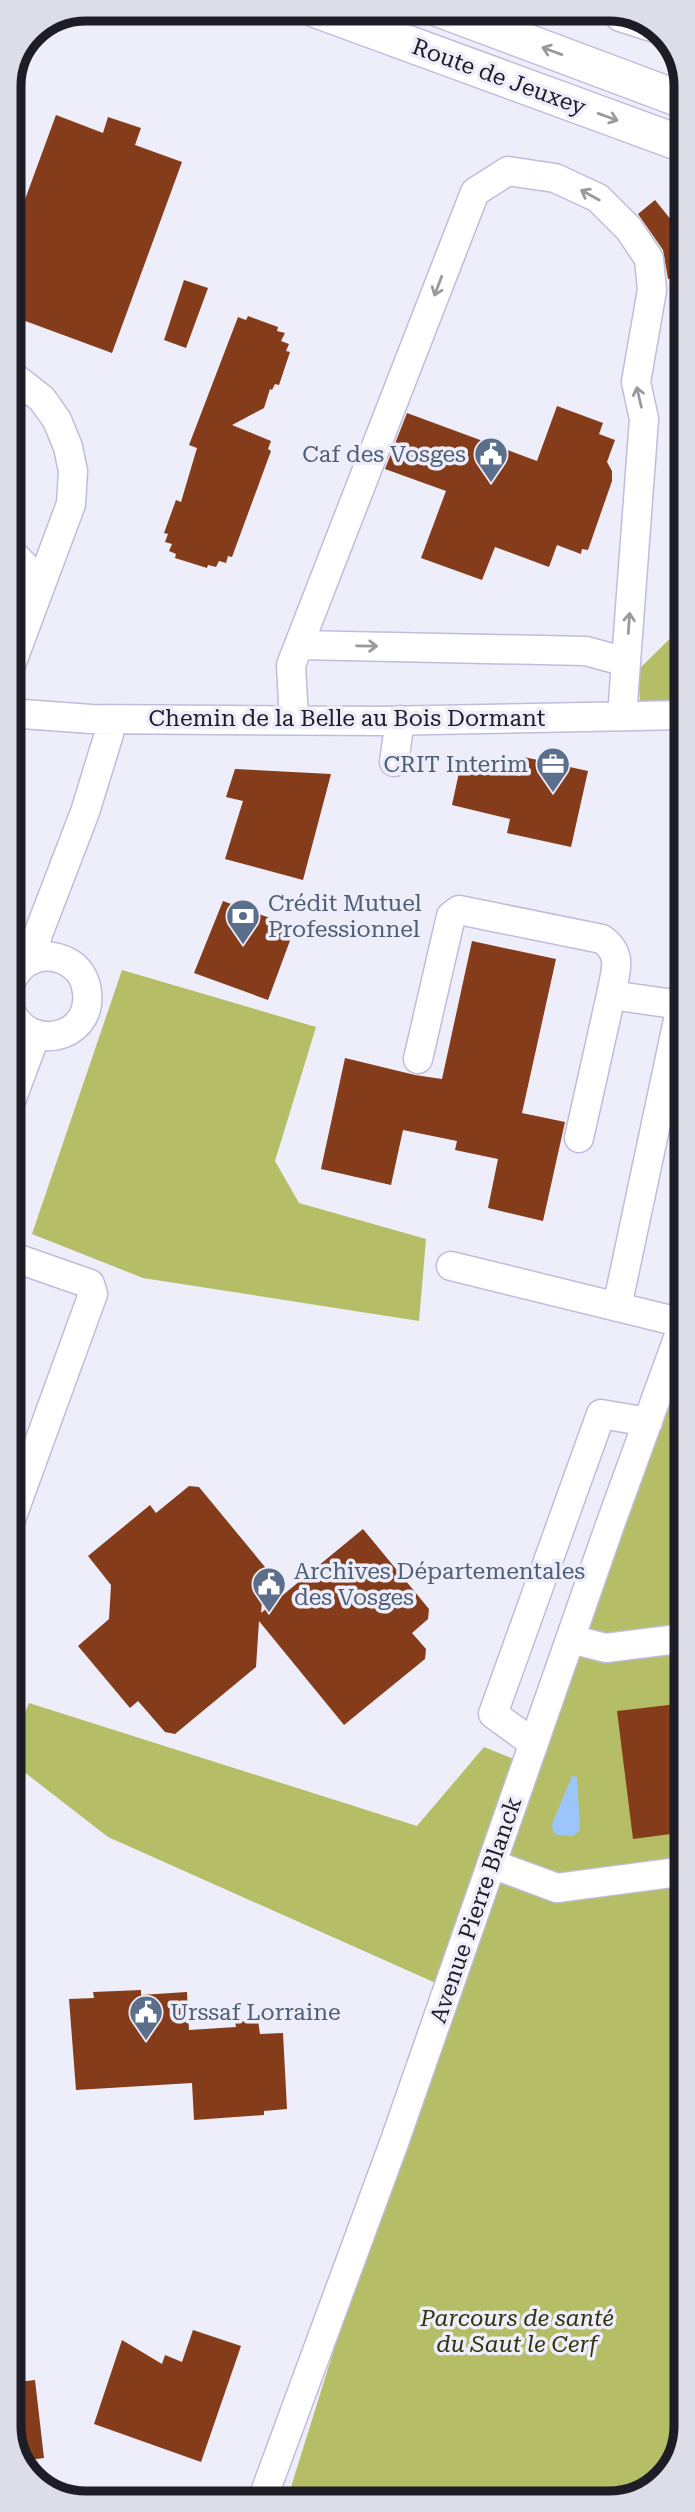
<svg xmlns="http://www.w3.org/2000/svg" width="695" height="2512" font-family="'Roboto Serif',serif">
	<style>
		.forest { fill: #b6bd67 }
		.water { fill: #9cc6fb }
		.building { fill: #853c1a }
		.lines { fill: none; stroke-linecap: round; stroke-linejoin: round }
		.minor-casing { stroke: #c0bcdb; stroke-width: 31 }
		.major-casing { stroke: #c0bcdb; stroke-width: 38 }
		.minor { stroke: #fff; stroke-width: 28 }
		.major { stroke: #fff; stroke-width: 35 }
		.oneway { stroke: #9a999e }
		.labels { text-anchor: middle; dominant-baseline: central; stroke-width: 7; stroke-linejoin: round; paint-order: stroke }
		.street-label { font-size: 23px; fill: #1e1c27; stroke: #eeedfa }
		.service-label { font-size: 23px; fill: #4e5e75; stroke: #eeedfa; text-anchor: start }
		.park-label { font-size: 23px; font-style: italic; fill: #30320d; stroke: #eeedfa }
		.rim { fill: none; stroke: #1e1c27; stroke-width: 9 }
	</style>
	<rect width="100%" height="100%" fill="#eeedfa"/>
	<!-- forest -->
	<path class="forest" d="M 685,624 L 685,702 L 640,704 L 638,670 Z
		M 122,970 L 316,1027 L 275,1161 L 299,1203 L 426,1239 L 419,1321 L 143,1278 L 32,1234 Z
		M 685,1294 L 686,2426 L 670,2473 L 624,2502 L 286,2503 L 447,1988 L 108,1837 L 10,1761 L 10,1748 L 29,1703 L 417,1826 L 484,1747 L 529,1765 Z"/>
	<!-- water -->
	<path class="water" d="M 572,1776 L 577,1777 L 580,1830 L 573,1836 L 557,1835 L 553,1832 L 552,1824 Z"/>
	<!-- building -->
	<path class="building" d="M 56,115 L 103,133 L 108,117 L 141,128 L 135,145 L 182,162 L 112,353 L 9,315 L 9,243 Z
		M 655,200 L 672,221 L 685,216 L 685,277 L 668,279 L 663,250 L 638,214 Z
		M 184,280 L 208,288 L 186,348 L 164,340 Z
		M 248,316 L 278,327 L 277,331 L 285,333 L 281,341 L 289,344 L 286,351 L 290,352 L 279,385 L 275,384 L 272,390 L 270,389 L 264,408 L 232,425 L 271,441 L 268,449 L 271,451 L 232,557 L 228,556 L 226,563 L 219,561 L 216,567 L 208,565 L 207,568 L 175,558 L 176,554 L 169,551 L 172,544 L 165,542 L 168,534 L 164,533 L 176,500 L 181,502 L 197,448 L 189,445 L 238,317 L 246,320 Z
		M 557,406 L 603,423 L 599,434 L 615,440 L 607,462 L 612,471 L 612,481 L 588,550 L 582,549 L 581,554 L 557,545 L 549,567 L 495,547 L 482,580 L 421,558 L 446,491 L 385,469 L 407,413 L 537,461 Z
		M 524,757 L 588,771 L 571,847 L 507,833 L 510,819 L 452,805 L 461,763 L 520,776 Z
		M 235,769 L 331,774 L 303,880 L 225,859 L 243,801 L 226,797 Z
		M 223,901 L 295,927 L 268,1000 L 194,973 Z
		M 472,941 L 556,959 L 522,1113 L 565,1122 L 543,1221 L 488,1208 L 498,1159 L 455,1150 L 457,1141 L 403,1130 L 391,1185 L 321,1169 L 345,1058 L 415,1075 L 442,1079 Z
		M 189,1486 L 199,1487 L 265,1567 L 261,1613 L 363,1529 L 429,1609 L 428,1619 L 412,1633 L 426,1649 L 425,1659 L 344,1725 L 259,1621 L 256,1667 L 175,1734 L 165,1732 L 138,1701 L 130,1708 L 78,1646 L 109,1619 L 111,1585 L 88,1556 L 150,1505 L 156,1513 Z
		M 686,1703 L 686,1832 L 633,1839 L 617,1711 Z
		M 141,1990 L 141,1995 L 187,1992 L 189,2030 L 236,2027 L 235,2022 L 258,2020 L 260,2034 L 283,2033 L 287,2109 L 264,2111 L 264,2115 L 194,2120 L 192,2083 L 76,2090 L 69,1999 L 94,1998 L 93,1992 Z
		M 193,2330 L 241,2346 L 201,2462 L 94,2424 L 122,2340 L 162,2364 L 165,2355 L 182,2362 Z
		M 35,2380 L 44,2458 L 22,2461 L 10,2441 L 10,2383 Z"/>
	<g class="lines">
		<!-- minor casing -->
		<g class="minor-casing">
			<path id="minor" d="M 613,9 L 620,17 L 661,30
				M 9,373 L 42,399 L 57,420 L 68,447 L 73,471 L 71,504 L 9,670
				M 9,550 L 41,583
				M 299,645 L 586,651 L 626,662
				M 9,713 L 91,719 L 380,721 L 685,715
				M 294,720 L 291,665 L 475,192 L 508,171 L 555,178 L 598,198 L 629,229 L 649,259 L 652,290 L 636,382 L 644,419 L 622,716
				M 394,762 L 400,720
				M 35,958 L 37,937 L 85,812 L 109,734 L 111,719
				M 9,986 C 14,974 21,963 34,959 C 46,954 61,957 71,964 C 80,970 86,981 87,992 C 93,1041 24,1054 9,1006
				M 418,1059 L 451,916 L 459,910 L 602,939 C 624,955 615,972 611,995
				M 9,1106 L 36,1034
				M 579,1138 L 611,995 L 681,1005
				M 10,1256 L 90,1284 L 93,1294 L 10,1522
				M 451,1266 L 683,1323
				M 617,1307 L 685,987
				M 570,1639 L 606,1648 L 686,1638
				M 533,1743 L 493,1714 L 601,1414 L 648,1422
				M 492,1864 L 557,1888 L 686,1871
				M 261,2503 L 394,2143 L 610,1525 L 686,1316"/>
		</g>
		<!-- major casing -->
		<g class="major-casing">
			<path id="major" d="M 314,9 L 685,145
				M 439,9 L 685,101"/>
		</g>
		<!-- minor -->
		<use href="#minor" class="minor"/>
		<!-- major -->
		<use href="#major" class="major"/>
	</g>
	<!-- one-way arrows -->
	<defs><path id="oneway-shaft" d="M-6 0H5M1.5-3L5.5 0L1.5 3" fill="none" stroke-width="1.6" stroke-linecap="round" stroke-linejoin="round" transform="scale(1.75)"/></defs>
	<g class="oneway">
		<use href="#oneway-shaft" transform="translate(552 51) rotate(-160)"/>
		<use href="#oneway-shaft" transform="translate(608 117) rotate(20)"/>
		<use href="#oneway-shaft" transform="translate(590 195) rotate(-151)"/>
		<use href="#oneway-shaft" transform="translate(438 286) rotate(111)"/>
		<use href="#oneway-shaft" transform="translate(639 397) rotate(-103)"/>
		<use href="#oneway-shaft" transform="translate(629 623) rotate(-86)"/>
		<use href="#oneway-shaft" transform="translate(367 646) rotate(1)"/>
	</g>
	<!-- icons -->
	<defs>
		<g id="civic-pin" transform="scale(1.75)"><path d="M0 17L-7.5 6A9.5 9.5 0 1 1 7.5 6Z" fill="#5c6f8a" stroke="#eeedfa"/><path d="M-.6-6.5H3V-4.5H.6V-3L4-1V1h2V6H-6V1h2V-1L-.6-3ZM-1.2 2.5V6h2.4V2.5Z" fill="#fff"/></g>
		<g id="office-pin" transform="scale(1.75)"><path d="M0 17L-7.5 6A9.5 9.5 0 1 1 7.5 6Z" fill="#5c6f8a" stroke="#eeedfa"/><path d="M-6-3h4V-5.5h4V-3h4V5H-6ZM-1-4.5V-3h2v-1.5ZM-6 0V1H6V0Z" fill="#fff"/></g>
		<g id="bank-pin" transform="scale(1.75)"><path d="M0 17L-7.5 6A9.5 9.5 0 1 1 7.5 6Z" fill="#5c6f8a" stroke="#eeedfa"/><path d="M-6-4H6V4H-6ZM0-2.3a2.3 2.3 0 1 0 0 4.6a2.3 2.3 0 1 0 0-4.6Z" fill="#fff"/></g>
	</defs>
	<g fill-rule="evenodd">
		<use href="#civic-pin" x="491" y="454"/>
		<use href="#office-pin" x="553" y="764"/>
		<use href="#bank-pin" x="243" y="916"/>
		<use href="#civic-pin" x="269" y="1584"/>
		<use href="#civic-pin" x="146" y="2012"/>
	</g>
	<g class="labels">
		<!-- street labels -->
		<g class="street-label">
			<text transform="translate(499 77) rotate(20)">Route de Jeuxey</text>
			<text x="347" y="718">Chemin de la Belle au Bois Dormant</text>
			<text transform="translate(476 1910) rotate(-71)">Avenue Pierre Blanck</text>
		</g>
		<!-- service labels -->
		<g class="service-label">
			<text x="466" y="454" text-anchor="end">Caf des Vosges</text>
			<text x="528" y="764" text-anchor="end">CRIT Interim</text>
			<text x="268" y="903">Crédit Mutuel<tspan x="268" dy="26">Professionnel</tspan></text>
			<text x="294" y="1571">Archives Départementales<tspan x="294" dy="26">des Vosges</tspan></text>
			<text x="170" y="2012">Urssaf Lorraine</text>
		</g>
		<!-- park labels -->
		<g class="park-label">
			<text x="517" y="2318">Parcours de santé<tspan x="517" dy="26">du Saut le Cerf</tspan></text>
		</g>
	</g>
	<!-- crop -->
	<path d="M0 0H695V2512H0ZM86 21H609A65 65 0 0 1 674 86V2426A65 65 0 0 1 609 2491H86A65 65 0 0 1 21 2426V86A65 65 0 0 1 86 21Z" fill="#dddce9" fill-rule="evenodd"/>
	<path class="rim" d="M86 21H609A65 65 0 0 1 674 86V2426A65 65 0 0 1 609 2491H86A65 65 0 0 1 21 2426V86A65 65 0 0 1 86 21Z"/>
</svg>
